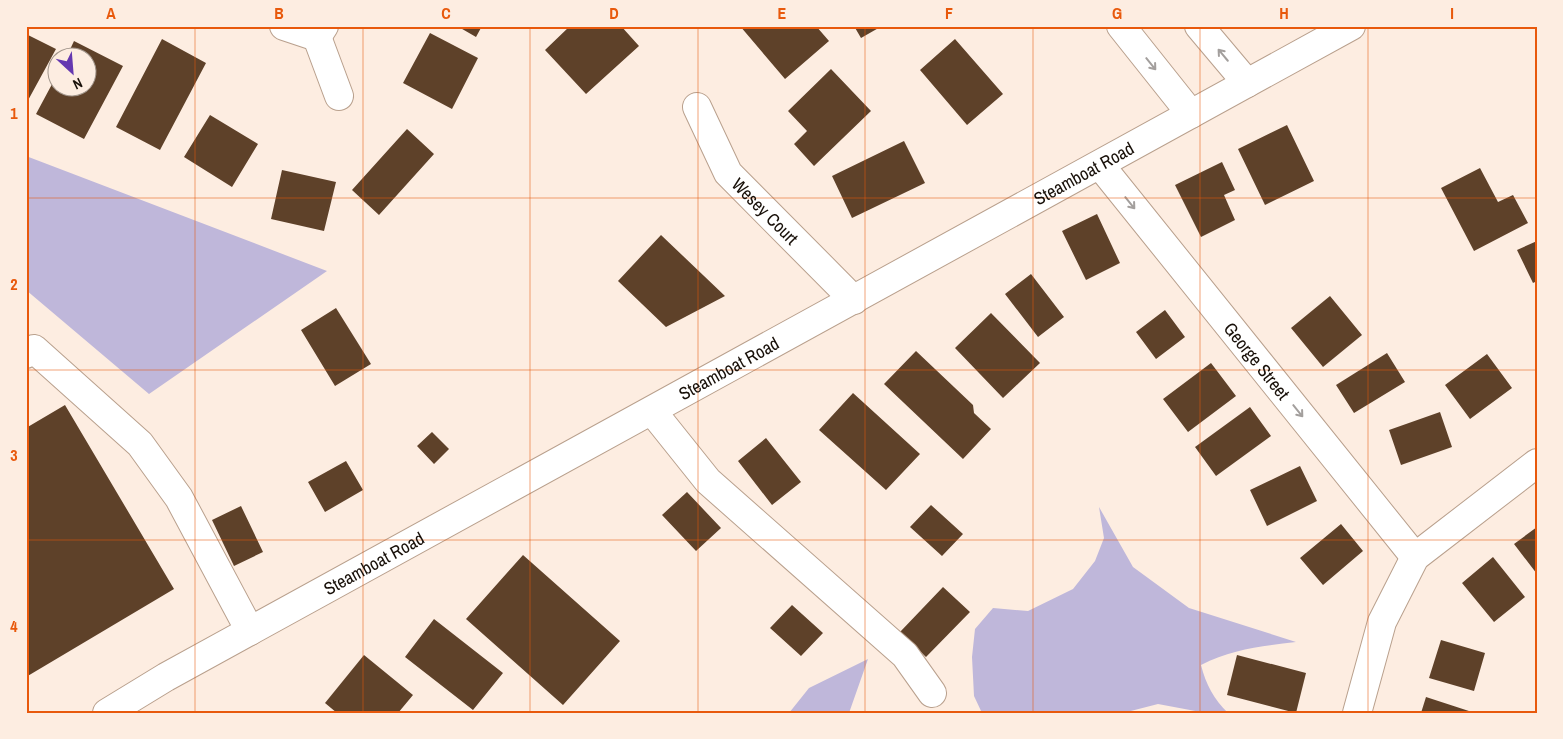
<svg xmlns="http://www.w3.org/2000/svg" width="1563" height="739" font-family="'Archivo Narrow',sans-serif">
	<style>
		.green { fill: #bfb7da }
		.building { fill: #5e4129 }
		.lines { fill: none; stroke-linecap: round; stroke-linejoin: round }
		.minor-casing { stroke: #b9a08d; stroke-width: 30 }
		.minor { stroke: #fff; stroke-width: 28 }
		.oneway { stroke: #a39f9d }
		.grid { fill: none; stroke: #e8590c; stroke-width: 1; stroke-opacity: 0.55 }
		.labels { text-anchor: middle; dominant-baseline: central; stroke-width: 5; stroke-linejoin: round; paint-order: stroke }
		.street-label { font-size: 18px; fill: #181009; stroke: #fdede1 }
		.neatline { fill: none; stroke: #e8590c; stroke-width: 2 }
		.grid-label { font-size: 16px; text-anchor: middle; font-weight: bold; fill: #e8590c }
	</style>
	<rect width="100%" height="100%" fill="#fdede1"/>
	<!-- green -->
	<path class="green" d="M 26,156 L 327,271 L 149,394 L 26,290 Z
		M 1099,507 L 1133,567 L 1189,608 L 1296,642 C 1262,646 1232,649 1201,665 C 1206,685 1214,699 1228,713 L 1206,713 L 1158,704 L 1123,713 L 982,713 L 974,696 L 972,657 L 975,629 L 993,608 L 1028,611 L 1073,589 L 1095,561 L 1104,538 Z
		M 868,659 L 849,713 L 789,713 L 809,688 Z"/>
	<!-- building -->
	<path class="building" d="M 457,26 L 482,26 L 476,37 Z
		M 570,26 L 621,26 L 639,46 L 586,94 L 545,50 Z
		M 740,26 L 816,26 L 829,41 L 785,79 Z
		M 854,26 L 882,26 L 861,38 Z
		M 430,33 L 478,58 L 452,109 L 403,83 Z
		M 26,34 L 56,49 L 26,104 Z
		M 162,39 L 206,63 L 160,150 L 116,127 Z
		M 955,39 L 1003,94 L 967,125 L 920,70 Z
		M 74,41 L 123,66 L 84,139 L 36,114 L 58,73 L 58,88 L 88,88 L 88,58 L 66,58 Z
		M 831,69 L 871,111 L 814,166 L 794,144 L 807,131 L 788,111 Z
		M 210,115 L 258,144 L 232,187 L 184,157 Z
		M 1287,125 L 1314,181 L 1265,205 L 1238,149 Z
		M 407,129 L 434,154 L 379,215 L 352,190 Z
		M 904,141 L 925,183 L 852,218 L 832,176 Z
		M 1222,162 L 1235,190 L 1224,195 L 1235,220 L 1201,237 L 1175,185 Z
		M 1480,168 L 1498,202 L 1513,195 L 1528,223 L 1474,251 L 1441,188 Z
		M 282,170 L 336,182 L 324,231 L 271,219 Z
		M 1097,214 L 1120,263 L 1086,280 L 1062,231 Z
		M 661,235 L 725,296 L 666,327 L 618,281 Z
		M 1537,241 L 1537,281 L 1533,283 L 1517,250 Z
		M 1031,274 L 1064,317 L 1038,337 L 1005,294 Z
		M 1330,296 L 1362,335 L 1323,367 L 1291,328 Z
		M 336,308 L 371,364 L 335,386 L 301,330 Z
		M 1165,310 L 1185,337 L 1156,359 L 1136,332 Z
		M 991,313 L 1040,363 L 1003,398 L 955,348 Z
		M 916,351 L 973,405 L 974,413 L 991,429 L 963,459 L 884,384 Z
		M 1387,353 L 1405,382 L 1354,413 L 1336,385 Z
		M 1487,354 L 1512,388 L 1470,419 L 1445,385 Z
		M 1211,363 L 1236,396 L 1188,432 L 1163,399 Z
		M 853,393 L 920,454 L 886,490 L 819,430 Z
		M 65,405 L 174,589 L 26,677 L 26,428 Z
		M 1250,407 L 1271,436 L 1216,476 L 1195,447 Z
		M 1440,412 L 1452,447 L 1401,465 L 1389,430 Z
		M 432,432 L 449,449 L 434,464 L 417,446 Z
		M 766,438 L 801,482 L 772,505 L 738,461 Z
		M 346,461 L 363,490 L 325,512 L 308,482 Z
		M 1300,466 L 1317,501 L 1267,526 L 1250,490 Z
		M 687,492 L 721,528 L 696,551 L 662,515 Z
		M 931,505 L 963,534 L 942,556 L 910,527 Z
		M 241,506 L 263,552 L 234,566 L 212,520 Z
		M 1341,524 L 1363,551 L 1323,585 L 1300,558 Z
		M 1537,527 L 1537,574 L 1514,544 Z
		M 523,555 L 620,641 L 563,705 L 466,619 Z
		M 1493,557 L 1525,597 L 1494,622 L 1462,583 Z
		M 943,587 L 970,612 L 926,657 L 900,632 Z
		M 792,605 L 823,633 L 801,656 L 770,628 Z
		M 434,619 L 503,673 L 473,710 L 405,657 Z
		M 1441,640 L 1485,653 L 1474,691 L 1429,678 Z
		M 364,655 L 413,695 L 398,713 L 337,713 L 325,703 Z
		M 1237,655 L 1306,673 L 1296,713 L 1227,695 Z
		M 1426,697 L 1472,712 L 1472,713 L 1421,713 Z"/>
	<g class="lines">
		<!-- minor casing -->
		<g class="minor-casing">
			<g id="minor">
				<path d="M 284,26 L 317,37 L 324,26"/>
				<path d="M 1121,26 L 1191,114"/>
				<path d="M 1199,26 L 1247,83"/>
				<path d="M 317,37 L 339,96"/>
				<path id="s1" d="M 697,107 L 728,173 L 854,300"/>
				<path id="s2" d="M 1100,165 L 1415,557"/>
				<path d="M 26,354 L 34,349 L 140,444 L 179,498 L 250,631"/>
				<path d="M 652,411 L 708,481 L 905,655 L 932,693"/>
				<path id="s3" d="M 107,713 L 166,677 L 1351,26"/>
				<path d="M 1357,713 L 1382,622 L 1415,557 L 1537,463"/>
			</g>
		</g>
		<!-- minor -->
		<use href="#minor" class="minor"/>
	</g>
	<!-- one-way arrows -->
	<defs><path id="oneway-shaft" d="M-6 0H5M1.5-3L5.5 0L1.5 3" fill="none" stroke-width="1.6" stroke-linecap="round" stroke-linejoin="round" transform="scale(1.25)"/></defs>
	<g class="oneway">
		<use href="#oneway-shaft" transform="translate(1223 55) rotate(-130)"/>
		<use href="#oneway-shaft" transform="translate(1151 64) rotate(51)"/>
		<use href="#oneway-shaft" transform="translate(1130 203) rotate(51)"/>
		<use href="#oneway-shaft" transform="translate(1298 411) rotate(51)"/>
	</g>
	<!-- grid -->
	<path class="grid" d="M 195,26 L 195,713M 363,26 L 363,713M 530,26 L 530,713M 698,26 L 698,713M 865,26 L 865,713M 1033,26 L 1033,713M 1200,26 L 1200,713M 1368,26 L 1368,713M 26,198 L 1537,198M 26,370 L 1537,370M 26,540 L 1537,540"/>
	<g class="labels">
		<!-- street labels -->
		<g class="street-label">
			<text stroke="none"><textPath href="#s3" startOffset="1116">Steamboat Road</textPath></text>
			<text stroke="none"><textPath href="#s1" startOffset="126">Wesey Court</textPath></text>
			<text stroke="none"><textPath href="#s2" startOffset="251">George Street</textPath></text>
			<text stroke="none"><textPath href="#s3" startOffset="711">Steamboat Road</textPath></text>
			<text stroke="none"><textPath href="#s3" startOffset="306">Steamboat Road</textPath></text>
		</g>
	</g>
	<!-- border -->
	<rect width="1563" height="739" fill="none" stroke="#fdede1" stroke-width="55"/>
	<!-- north arrow -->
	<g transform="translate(72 72) rotate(154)"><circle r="24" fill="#fdede1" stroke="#a1958b"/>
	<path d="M0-4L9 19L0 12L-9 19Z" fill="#6538b0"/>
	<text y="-8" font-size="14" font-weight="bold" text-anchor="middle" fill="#181009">N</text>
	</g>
	<rect x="28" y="28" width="1508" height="684" class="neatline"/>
	<g class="grid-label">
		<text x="111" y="19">A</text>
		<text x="279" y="19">B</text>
		<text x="446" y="19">C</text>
		<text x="614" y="19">D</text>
		<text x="782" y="19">E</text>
		<text x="949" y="19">F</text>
		<text x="1117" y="19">G</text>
		<text x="1284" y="19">H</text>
		<text x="1452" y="19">I</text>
		<text x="14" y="119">1</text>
		<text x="14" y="290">2</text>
		<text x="14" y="461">3</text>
		<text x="14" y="632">4</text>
	</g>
</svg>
